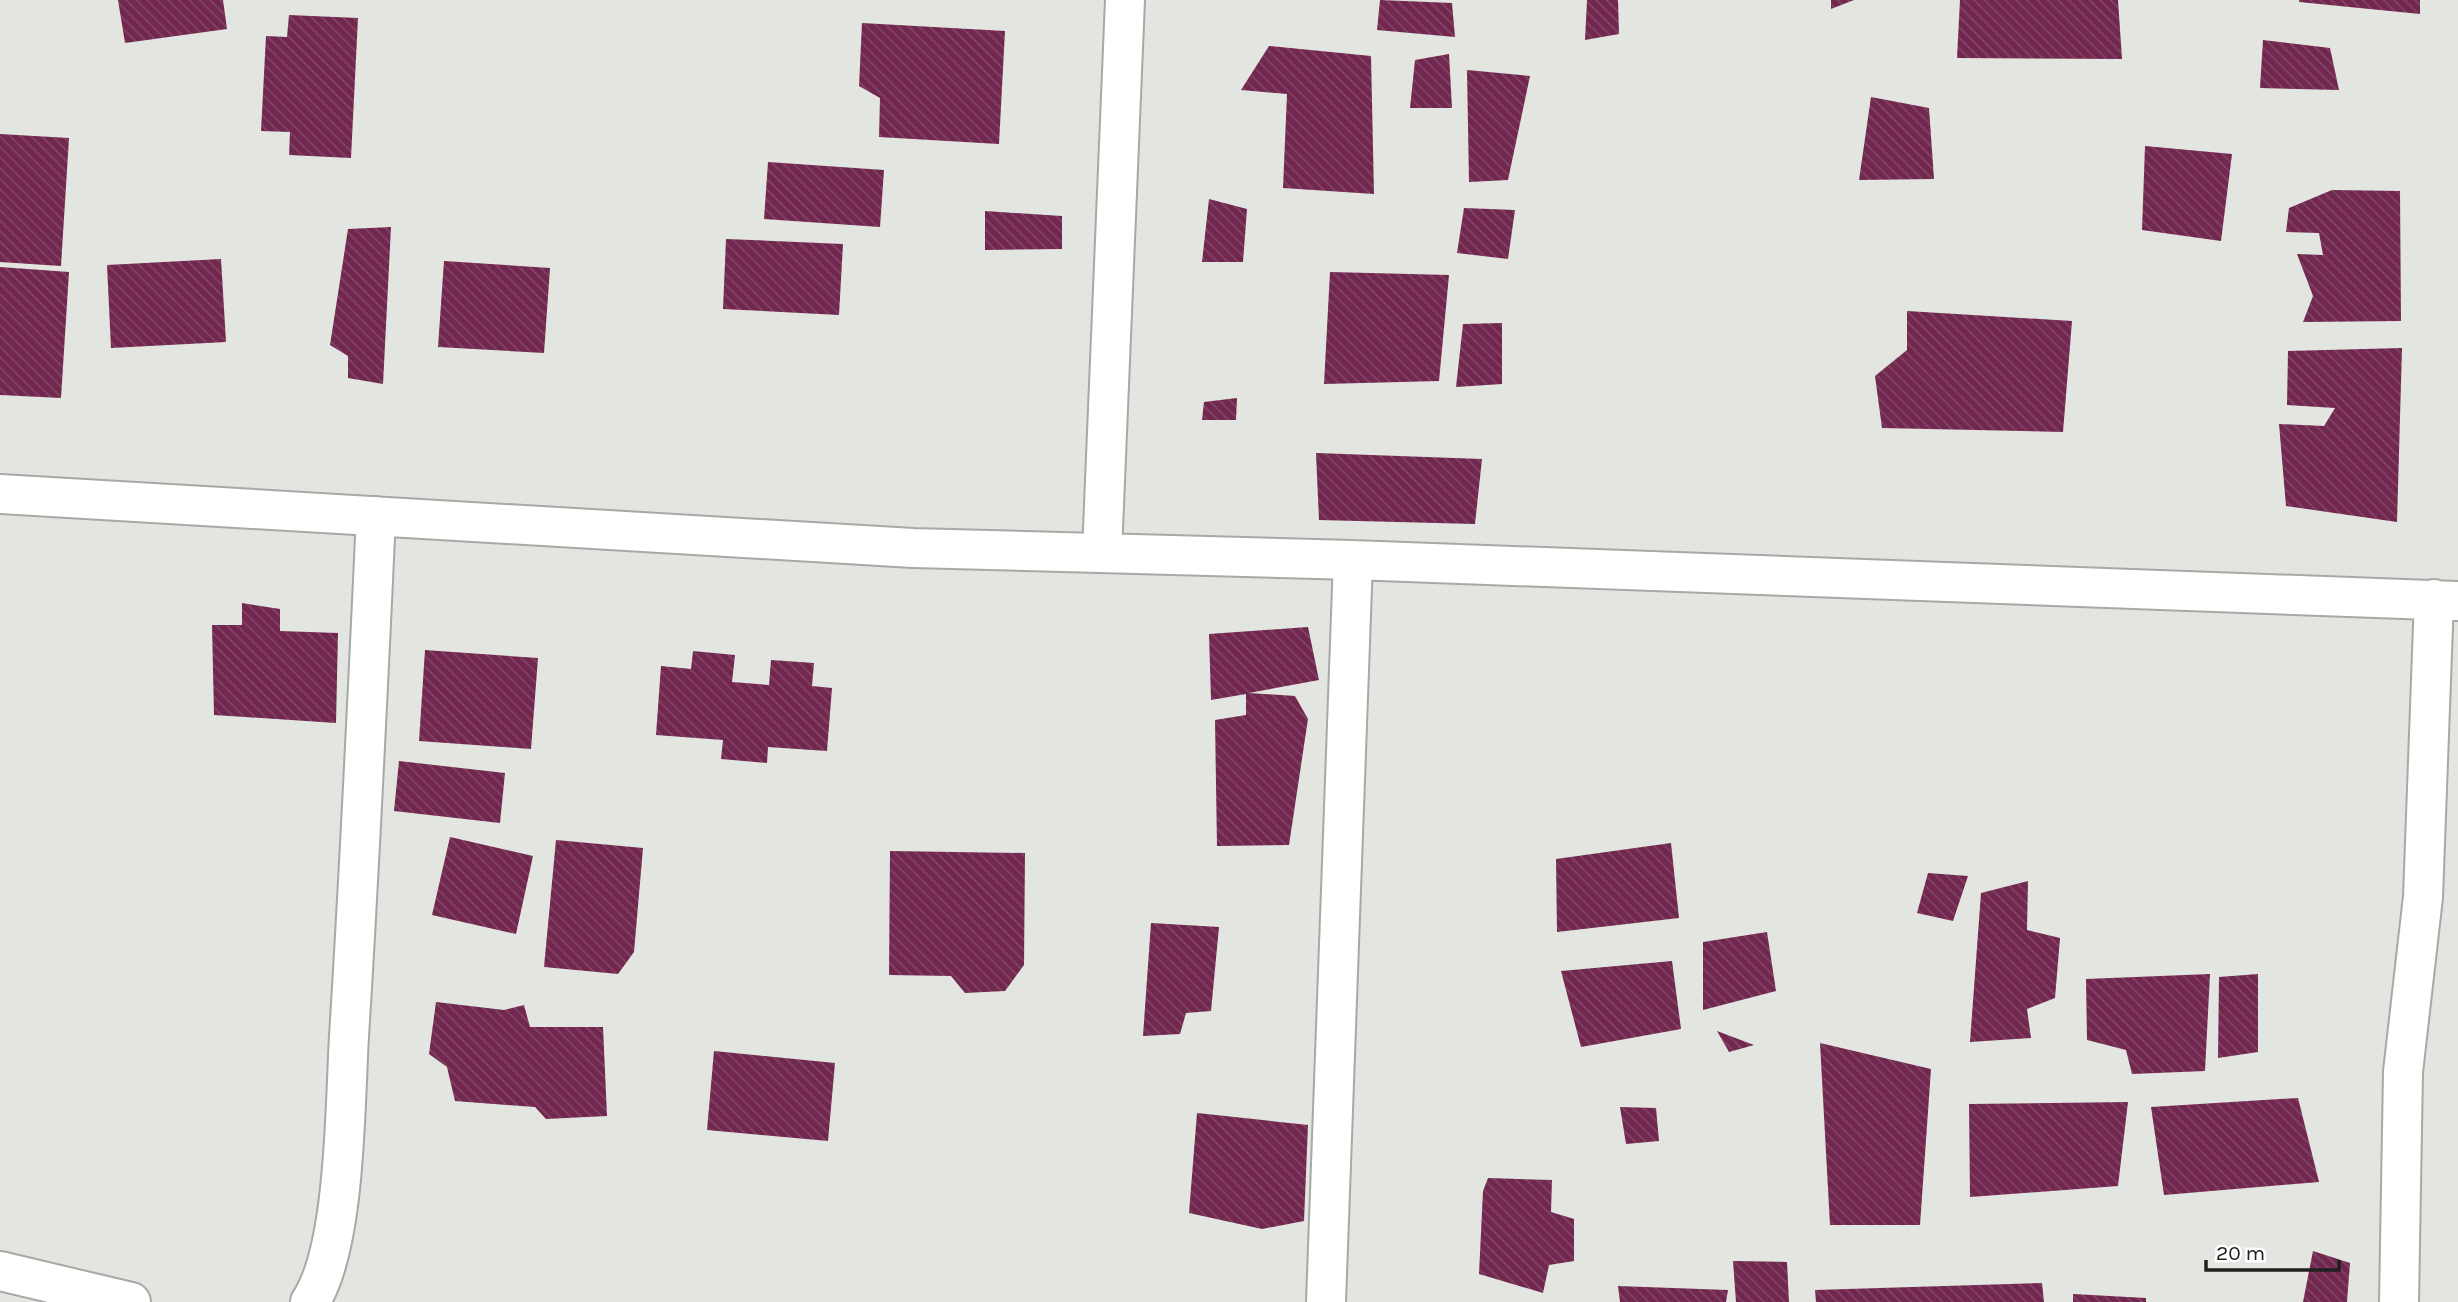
<svg xmlns="http://www.w3.org/2000/svg" width="2458" height="1302" font-family="Karla,sans-serif">
	<style>
		.building { fill: url(#building-back-hatch) }
		.lines { fill: none; stroke-linecap: round; stroke-linejoin: round }
		.street-casing { stroke: #a6a9a4; stroke-width: 42 }
		.street { stroke: #fff; stroke-width: 38 }
	</style>
	<defs>
		<pattern id="building-back-hatch" width="6" height="6" patternUnits="userSpaceOnUse" patternTransform="scale(1.75)"><rect width="6" height="6" fill="#72274f"/><path d="M-1 5l2 2M0 0l6 6M5-1l2 2" fill="none" stroke="#814565"/></pattern>
	</defs>
	<rect width="100%" height="100%" fill="#e2e5e0"/>
	<!-- building -->
	<path class="building" d="M 118,0 L 223,0 L 227,29 L 125,43 Z
		M 1380,0 L 1452,3 L 1455,37 L 1377,30 Z
		M 1587,0 L 1618,0 L 1619,34 L 1585,40 Z
		M 1831,0 L 1854,0 L 1831,9 Z
		M 1960,0 L 2118,0 L 2122,59 L 1957,58 Z
		M 2299,0 L 2420,0 L 2420,14 L 2299,2 Z
		M 289,15 L 358,18 L 351,158 L 289,155 L 290,132 L 261,131 L 266,36 L 287,37 Z
		M 862,23 L 1005,31 L 999,144 L 879,137 L 880,98 L 859,86 Z
		M 2263,40 L 2330,48 L 2339,90 L 2260,88 Z
		M 1269,46 L 1371,56 L 1374,194 L 1283,188 L 1287,94 L 1241,90 Z
		M 1449,54 L 1452,108 L 1410,108 L 1415,60 Z
		M 1467,70 L 1530,76 L 1508,180 L 1469,182 Z
		M 1871,97 L 1929,108 L 1934,179 L 1859,180 Z
		M 0,134 L 69,138 L 61,266 L 0,262 Z
		M 2145,146 L 2232,154 L 2221,241 L 2142,230 Z
		M 768,162 L 884,170 L 880,227 L 764,219 Z
		M 2332,190 L 2400,191 L 2401,321 L 2303,322 L 2313,296 L 2297,254 L 2323,255 L 2319,233 L 2286,232 L 2289,208 Z
		M 1209,199 L 1247,209 L 1243,262 L 1202,262 Z
		M 1464,208 L 1515,210 L 1508,259 L 1457,253 Z
		M 985,211 L 1062,216 L 1062,249 L 985,250 Z
		M 391,227 L 383,384 L 348,378 L 348,356 L 330,345 L 348,229 Z
		M 726,239 L 843,244 L 839,315 L 723,309 Z
		M 221,259 L 226,342 L 111,348 L 107,265 Z
		M 444,261 L 550,268 L 544,353 L 438,347 Z
		M 0,267 L 69,272 L 61,398 L 0,395 Z
		M 1330,272 L 1449,275 L 1439,381 L 1324,384 Z
		M 1907,311 L 2072,321 L 2063,432 L 1882,428 L 1875,376 L 1907,350 Z
		M 1502,323 L 1502,384 L 1456,387 L 1463,324 Z
		M 2402,348 L 2397,522 L 2286,506 L 2279,424 L 2324,426 L 2335,408 L 2287,405 L 2288,351 Z
		M 1237,398 L 1236,420 L 1202,420 L 1204,402 Z
		M 1316,453 L 1482,459 L 1475,524 L 1319,520 Z
		M 242,603 L 280,609 L 280,631 L 338,633 L 336,723 L 214,715 L 212,625 L 242,625 Z
		M 1308,627 L 1319,680 L 1249,693 L 1295,696 L 1308,719 L 1289,845 L 1217,846 L 1215,720 L 1246,715 L 1246,694 L 1211,700 L 1209,634 Z
		M 425,650 L 538,658 L 531,749 L 419,741 Z
		M 693,651 L 735,655 L 732,682 L 769,685 L 771,660 L 814,663 L 812,686 L 832,688 L 827,751 L 768,747 L 767,763 L 721,759 L 723,740 L 656,735 L 661,666 L 691,669 Z
		M 399,761 L 505,773 L 500,823 L 394,811 Z
		M 450,837 L 533,856 L 516,934 L 432,915 Z
		M 556,840 L 643,848 L 634,952 L 618,974 L 544,967 Z
		M 1671,843 L 1679,918 L 1557,932 L 1556,859 Z
		M 890,851 L 1025,853 L 1024,965 L 1005,991 L 965,993 L 951,976 L 889,975 Z
		M 1928,873 L 1968,876 L 1953,921 L 1917,913 Z
		M 2028,881 L 2027,930 L 2060,938 L 2055,998 L 2027,1009 L 2031,1038 L 1970,1042 L 1981,893 Z
		M 1151,923 L 1219,927 L 1211,1011 L 1186,1013 L 1180,1034 L 1143,1036 Z
		M 1767,932 L 1776,991 L 1703,1010 L 1703,942 Z
		M 1672,961 L 1681,1029 L 1581,1047 L 1561,971 Z
		M 2210,974 L 2205,1071 L 2132,1074 L 2126,1050 L 2087,1040 L 2086,979 Z
		M 2258,974 L 2258,1052 L 2218,1058 L 2219,977 Z
		M 436,1002 L 504,1010 L 524,1005 L 530,1027 L 603,1027 L 607,1116 L 546,1119 L 535,1107 L 455,1101 L 447,1067 L 429,1054 Z
		M 1717,1031 L 1754,1045 L 1729,1052 Z
		M 1820,1043 L 1931,1069 L 1920,1225 L 1830,1225 Z
		M 714,1051 L 835,1063 L 828,1141 L 707,1130 Z
		M 2298,1098 L 2319,1182 L 2164,1195 L 2151,1107 Z
		M 2128,1102 L 2118,1186 L 1970,1197 L 1969,1104 Z
		M 1620,1107 L 1656,1108 L 1659,1141 L 1626,1144 Z
		M 1197,1113 L 1308,1125 L 1304,1221 L 1262,1229 L 1189,1213 Z
		M 1488,1178 L 1552,1180 L 1551,1212 L 1574,1219 L 1574,1261 L 1549,1265 L 1543,1293 L 1479,1274 L 1483,1191 Z
		M 2313,1251 L 2350,1263 L 2347,1302 L 2303,1302 Z
		M 1733,1261 L 1787,1262 L 1789,1302 L 1736,1302 Z
		M 2042,1283 L 2044,1302 L 1816,1302 L 1815,1290 Z
		M 1618,1286 L 1728,1290 L 1726,1302 L 1620,1302 Z
		M 2073,1294 L 2146,1298 L 2146,1302 L 2073,1302 Z"/>
	<g class="lines">
		<!-- street casing -->
		<g class="street-casing">
			<path id="street" d="M 0,494 L 913,548 L 1353,560 L 2458,601
				M 1102,553 L 1125,0
				M 0,1271 L 131,1302
				M 310,1302 C 346,1248 345,1104 349,1036 C 360,863 368,690 376,516
				M 1326,1302 L 1353,560
				M 2399,1302 L 2403,1072 L 2423,897 L 2434,599"/>
		</g>
		<!-- street -->
		<use href="#street" class="street"/>
	</g>
	<!-- scale -->
	<path d="M2206 1260v10h133v-10" fill="none" stroke="#20211f" stroke-width="3.5"/>
	<text x="2216" y="1260" font-size="21" fill="#20211f" stroke="#ffffff" stroke-width="5" paint-order="stroke">20 m</text>
</svg>
